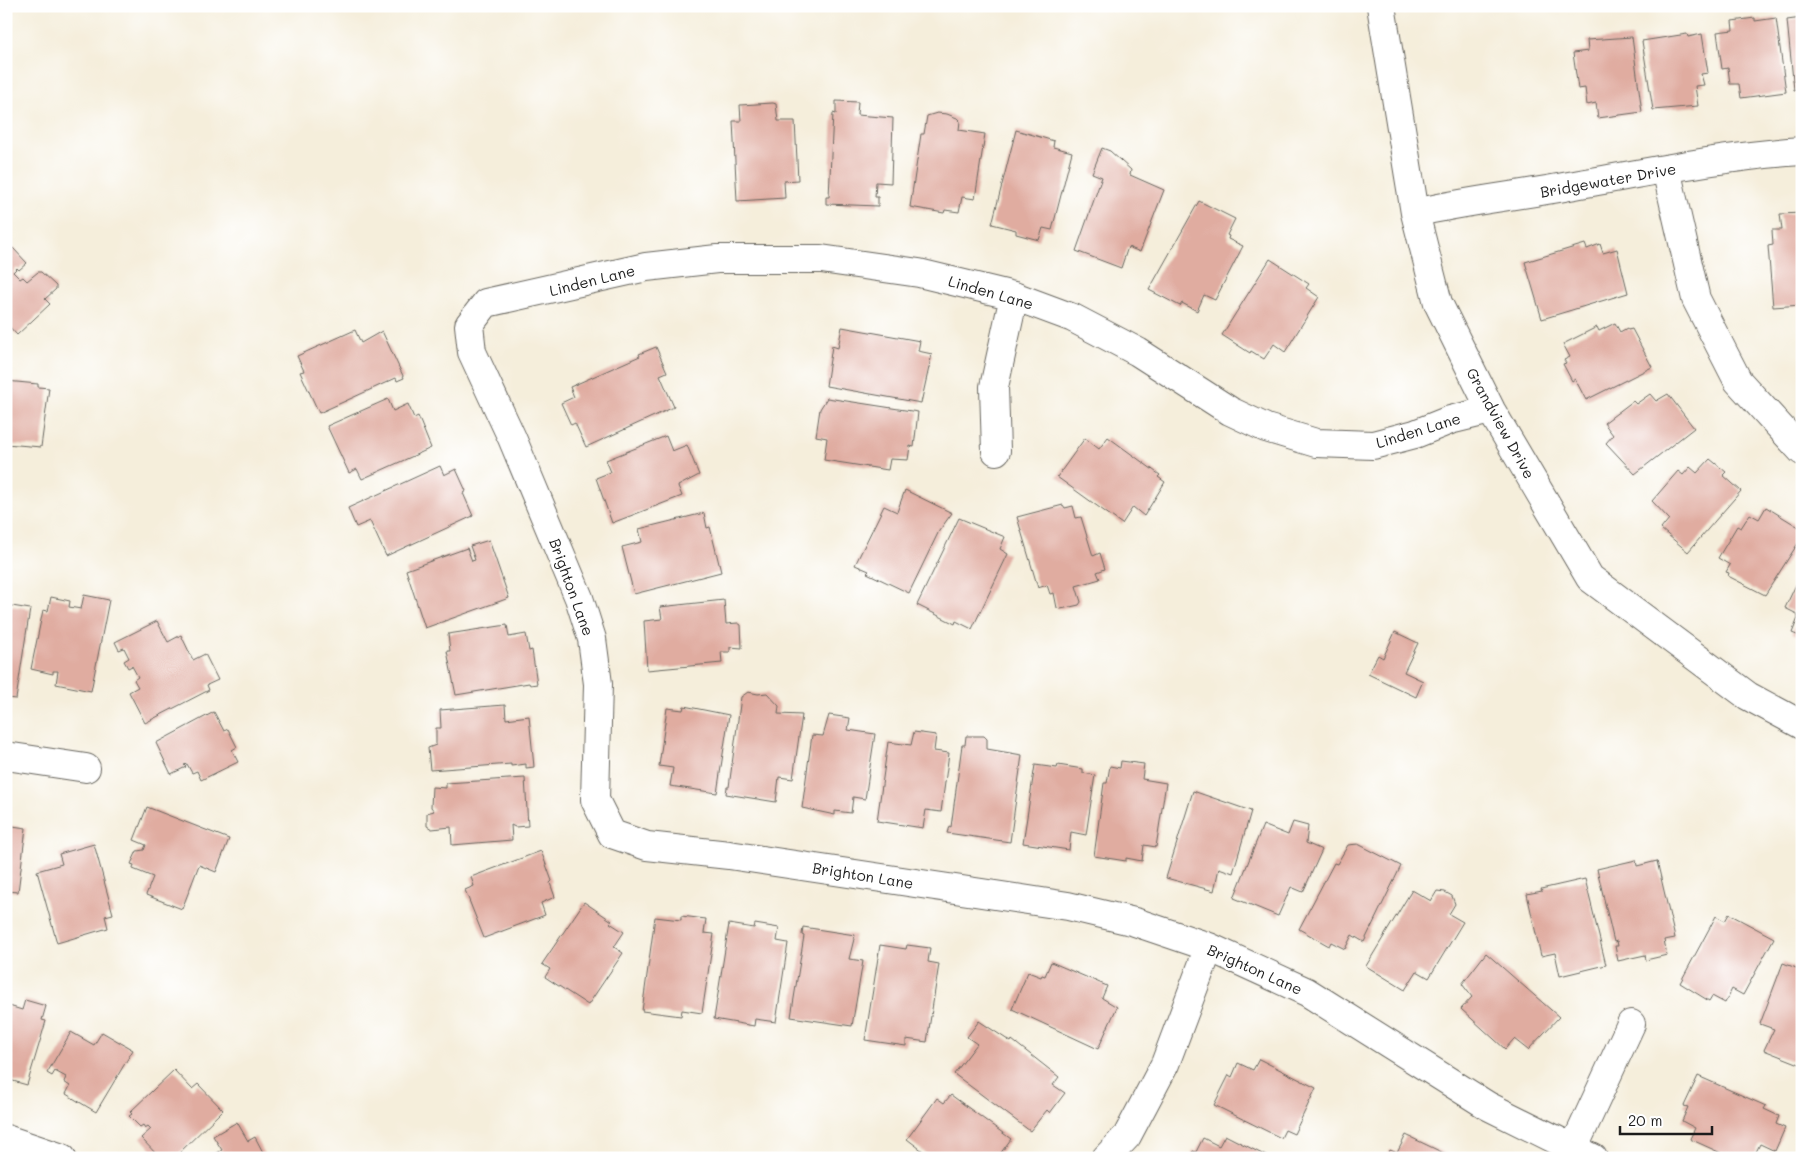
<svg xmlns="http://www.w3.org/2000/svg" width="1808" height="1164" font-family="Mali,sans-serif">
	<style>
		.building { fill: #e0aca0 }
		.lines { fill: none; stroke-linecap: round; stroke-linejoin: round }
		.minor-casing { stroke: #68665f; stroke-width: 30 }
		.minor { stroke: #fff; stroke-width: 28 }
		.labels { text-anchor: middle; dominant-baseline: central; stroke-width: 5; stroke-linejoin: round; paint-order: stroke }
		.street-label { font-size: 15px; fill: #1c1c1c; stroke: #fff }
	</style>
	<rect width="100%" height="100%" fill="#fff"/>
	<filter id="ink" filterUnits="userSpaceOnUse"><feTurbulence type="fractalNoise" baseFrequency=".02" numOctaves="2"/><feDisplacementMap in="SourceGraphic" scale="10" xChannelSelector="R" yChannelSelector="G"/><feConvolveMatrix kernelMatrix="1 2 1 2 8 2 1 2 1" color-interpolation-filters="sRGB"/></filter>
	<filter id="wash" filterUnits="userSpaceOnUse"><feTurbulence type="fractalNoise" baseFrequency=".0096" numOctaves="4" result="noise"/><feDisplacementMap in="SourceGraphic" scale="20" xChannelSelector="R" yChannelSelector="G"/><feGaussianBlur stdDeviation="1.12" result="paint"/><feColorMatrix in="noise" values="0 0 0 0 0 0 0 0 0 0 0 0 0 0 0 0 0 1.4 0 .05"/><feComposite in="paint" operator="in"/></filter>
	<g filter="url(#wash)">
		<rect width="100%" height="100%" fill="#f5eedb"/>
		<g id="blocks">
			<!-- building -->
			<path class="building" d="M 1755,18 L 1755,21 L 1776,18 L 1786,92 L 1741,98 L 1739,84 L 1730,84 L 1728,68 L 1722,69 L 1717,32 L 1733,30 L 1732,21 Z
				M 1802,18 L 1802,89 L 1794,90 L 1787,20 Z
				M 1687,34 L 1688,37 L 1702,34 L 1708,73 L 1701,74 L 1704,85 L 1695,86 L 1698,106 L 1653,110 L 1642,41 Z
				M 1632,37 L 1642,112 L 1598,118 L 1596,103 L 1587,105 L 1585,88 L 1578,89 L 1573,53 L 1588,51 L 1587,40 Z
				M 836,101 L 858,102 L 857,115 L 893,118 L 891,183 L 876,182 L 875,197 L 878,197 L 878,206 L 826,204 L 826,197 L 829,197 L 833,113 L 836,114 Z
				M 773,103 L 776,104 L 778,121 L 795,121 L 798,180 L 784,181 L 785,198 L 737,201 L 733,121 L 741,121 L 740,105 Z
				M 937,113 L 947,114 L 957,118 L 960,121 L 959,130 L 985,134 L 975,199 L 962,197 L 959,212 L 945,210 L 944,213 L 910,207 L 921,134 L 924,134 L 927,116 Z
				M 1016,130 L 1054,141 L 1053,147 L 1072,152 L 1052,230 L 1043,228 L 1039,240 L 1016,234 L 1016,230 L 992,224 Z
				M 1102,148 L 1110,151 L 1131,170 L 1130,175 L 1164,190 L 1140,252 L 1128,247 L 1121,268 L 1076,251 L 1102,177 L 1092,173 Z
				M 1199,201 L 1235,219 L 1227,235 L 1229,236 L 1228,239 L 1243,246 L 1215,300 L 1204,295 L 1197,311 L 1182,303 L 1180,306 L 1149,290 Z
				M 1802,213 L 1802,305 L 1773,307 L 1768,246 L 1773,245 L 1772,230 L 1782,230 L 1780,214 Z
				M 1585,244 L 1587,249 L 1600,244 L 1603,253 L 1617,249 L 1628,293 L 1542,319 L 1525,262 Z
				M 13,248 L 27,263 L 19,270 L 17,268 L 13,272 L 20,279 L 23,277 L 27,281 L 38,272 L 41,272 L 56,286 L 56,289 L 45,299 L 50,304 L 17,335 L 6,323 L 6,254 Z
				M 1270,259 L 1309,284 L 1306,288 L 1319,297 L 1285,352 L 1274,344 L 1264,359 L 1251,351 L 1250,353 L 1222,335 Z
				M 1615,323 L 1620,332 L 1627,328 L 1628,330 L 1632,329 L 1652,367 L 1586,400 L 1575,379 L 1572,381 L 1563,364 L 1566,363 L 1564,360 L 1570,357 L 1563,344 L 1597,327 L 1599,331 Z
				M 842,327 L 920,341 L 918,351 L 932,354 L 921,403 L 826,386 L 832,346 L 838,348 Z
				M 355,330 L 361,343 L 382,331 L 404,378 L 397,381 L 396,378 L 319,413 L 300,372 L 304,371 L 297,356 Z
				M 656,347 L 667,372 L 660,375 L 674,407 L 586,447 L 575,423 L 571,425 L 561,403 L 574,397 L 570,387 L 640,356 L 639,354 Z
				M 6,381 L 38,384 L 38,387 L 49,388 L 41,447 L 6,444 Z
				M 1650,394 L 1656,401 L 1668,394 L 1694,428 L 1635,474 L 1606,443 L 1613,435 L 1604,423 L 1633,401 L 1636,404 Z
				M 827,398 L 918,412 L 914,447 L 910,446 L 908,460 L 890,459 L 888,470 L 824,460 L 827,438 L 816,436 L 820,409 Z
				M 388,399 L 393,411 L 408,404 L 414,418 L 418,416 L 431,448 L 362,479 L 357,469 L 349,473 L 327,426 Z
				M 666,436 L 672,451 L 687,445 L 699,475 L 678,486 L 682,496 L 612,523 L 596,478 L 611,472 L 606,460 Z
				M 1108,437 L 1160,475 L 1158,477 L 1165,482 L 1144,516 L 1133,507 L 1122,524 L 1057,477 L 1085,438 L 1099,449 Z
				M 1710,459 L 1726,472 L 1723,475 L 1741,491 L 1688,552 L 1661,529 L 1669,519 L 1652,501 L 1678,471 L 1683,475 L 1690,467 L 1697,473 Z
				M 440,466 L 444,475 L 456,469 L 466,491 L 463,493 L 473,516 L 386,556 L 370,521 L 356,527 L 348,508 Z
				M 905,490 L 952,513 L 939,531 L 909,593 L 867,573 L 869,571 L 855,565 L 884,506 L 897,512 Z
				M 1063,505 L 1065,508 L 1073,506 L 1076,518 L 1081,517 L 1093,556 L 1100,553 L 1105,569 L 1097,572 L 1100,579 L 1076,586 L 1081,602 L 1079,605 L 1061,609 L 1057,608 L 1054,593 L 1050,594 L 1047,585 L 1038,588 L 1017,517 Z
				M 1766,507 L 1802,529 L 1802,537 L 1765,595 L 1728,576 L 1729,573 L 1726,572 L 1730,565 L 1718,558 L 1737,526 L 1741,528 L 1750,514 L 1759,519 Z
				M 704,513 L 707,528 L 710,527 L 721,572 L 634,594 L 622,547 L 642,542 L 639,529 Z
				M 959,518 L 1005,537 L 1000,549 L 1008,554 L 972,629 L 956,621 L 955,624 L 917,605 Z
				M 489,540 L 509,598 L 425,628 L 406,570 L 467,548 L 472,561 L 475,560 L 470,546 Z
				M 1802,572 L 1802,637 L 1792,633 L 1798,618 L 1797,614 L 1785,608 Z
				M 84,595 L 109,600 L 91,691 L 56,684 L 58,671 L 53,671 L 53,674 L 31,669 L 43,610 L 48,611 L 51,597 L 70,601 L 69,607 L 81,609 Z
				M 724,600 L 726,624 L 738,623 L 741,625 L 742,648 L 730,647 L 730,652 L 721,652 L 722,663 L 647,670 L 644,621 L 662,619 L 660,607 Z
				M 6,605 L 30,609 L 16,699 L 6,698 Z
				M 157,621 L 168,642 L 181,635 L 193,660 L 205,654 L 218,680 L 207,685 L 209,690 L 145,723 L 129,692 L 138,687 L 134,680 L 138,677 L 132,666 L 128,668 L 124,661 L 129,658 L 124,648 L 119,650 L 115,642 Z
				M 507,625 L 509,637 L 526,634 L 529,651 L 532,650 L 537,684 L 530,685 L 529,683 L 456,695 L 447,651 L 450,651 L 448,634 Z
				M 1395,632 L 1418,643 L 1404,672 L 1423,681 L 1416,697 L 1368,674 L 1378,655 L 1383,658 Z
				M 748,692 L 758,694 L 767,693 L 779,706 L 778,714 L 802,715 L 793,779 L 779,777 L 776,802 L 726,794 L 727,787 L 729,787 L 741,697 Z
				M 505,705 L 506,719 L 529,716 L 534,767 L 526,768 L 526,764 L 511,766 L 511,764 L 430,770 L 428,748 L 436,745 L 436,728 L 441,728 L 440,710 Z
				M 684,706 L 729,715 L 717,793 L 670,786 L 673,768 L 659,766 L 667,708 L 683,710 Z
				M 214,712 L 224,731 L 228,729 L 237,747 L 232,750 L 238,762 L 201,780 L 197,771 L 192,773 L 187,764 L 184,765 L 186,767 L 171,774 L 156,743 Z
				M 829,715 L 850,718 L 848,730 L 875,734 L 865,799 L 853,797 L 851,813 L 835,811 L 835,815 L 802,808 L 812,735 L 823,736 Z
				M 914,732 L 936,735 L 934,751 L 949,753 L 941,812 L 926,810 L 923,828 L 877,821 L 888,742 L 911,745 Z
				M 966,736 L 984,736 L 987,739 L 987,749 L 1022,755 L 1010,842 L 947,833 L 949,826 L 951,827 L 962,745 L 965,745 Z
				M 1121,761 L 1144,764 L 1142,779 L 1166,783 L 1156,847 L 1144,845 L 1142,861 L 1126,858 L 1126,861 L 1094,856 L 1104,783 L 1107,783 L 1110,766 L 1120,768 Z
				M 1035,765 L 1057,768 L 1058,765 L 1083,769 L 1083,773 L 1095,775 L 1086,835 L 1071,832 L 1069,850 L 1023,843 Z
				M 525,778 L 528,826 L 515,827 L 511,825 L 512,840 L 452,845 L 451,827 L 432,829 L 427,826 L 427,813 L 434,811 L 431,807 L 432,787 L 446,788 L 446,783 Z
				M 1193,791 L 1251,811 L 1233,873 L 1219,868 L 1214,891 L 1166,878 Z
				M 147,807 L 229,839 L 216,872 L 199,865 L 182,909 L 146,895 L 153,877 L 133,869 L 134,865 L 131,864 L 137,851 L 144,850 L 146,845 L 134,840 Z
				M 1293,822 L 1308,826 L 1306,843 L 1322,850 L 1303,892 L 1291,887 L 1278,916 L 1234,898 L 1263,825 L 1288,835 Z
				M 6,825 L 26,828 L 18,892 L 6,891 Z
				M 94,844 L 113,914 L 105,916 L 108,928 L 57,943 L 37,871 L 62,864 L 59,854 Z
				M 1358,844 L 1401,866 L 1364,942 L 1352,935 L 1345,949 L 1331,942 L 1329,946 L 1299,929 L 1334,863 L 1337,864 L 1348,845 Z
				M 541,851 L 552,881 L 550,883 L 555,897 L 541,903 L 545,915 L 484,938 L 465,890 L 474,886 L 471,877 Z
				M 1636,860 L 1637,866 L 1657,861 L 1675,938 L 1664,940 L 1667,955 L 1646,960 L 1645,955 L 1618,961 L 1615,946 L 1618,946 L 1617,941 L 1614,942 L 1597,869 Z
				M 1585,879 L 1606,965 L 1560,976 L 1555,953 L 1541,956 L 1527,894 L 1542,891 L 1541,889 Z
				M 1412,890 L 1431,901 L 1437,891 L 1445,892 L 1452,896 L 1455,904 L 1449,914 L 1463,922 L 1429,978 L 1417,971 L 1405,990 L 1366,966 Z
				M 584,902 L 612,921 L 610,923 L 624,932 L 614,947 L 623,953 L 588,1005 L 545,977 L 550,969 L 542,964 Z
				M 1729,914 L 1774,938 L 1743,995 L 1732,989 L 1725,1003 L 1712,996 L 1709,1001 L 1680,983 L 1716,916 L 1725,921 Z
				M 681,916 L 706,919 L 704,933 L 714,934 L 702,1013 L 682,1010 L 681,1016 L 642,1011 L 655,917 L 681,920 Z
				M 729,924 L 754,928 L 755,924 L 779,928 L 777,941 L 788,943 L 776,1022 L 755,1019 L 754,1026 L 714,1019 Z
				M 803,927 L 855,935 L 849,959 L 863,961 L 852,1026 L 791,1017 L 804,936 L 802,935 Z
				M 880,945 L 906,949 L 907,945 L 930,948 L 928,962 L 939,964 L 927,1042 L 906,1039 L 906,1046 L 865,1040 Z
				M 1486,953 L 1559,1017 L 1528,1050 L 1514,1039 L 1505,1049 L 1461,1009 L 1472,997 L 1462,984 Z
				M 1051,962 L 1107,986 L 1102,998 L 1117,1007 L 1098,1049 L 1012,1009 L 1028,972 L 1041,977 L 1042,975 L 1045,976 Z
				M 1783,963 L 1799,969 L 1802,963 L 1802,1065 L 1764,1050 L 1774,1029 L 1760,1024 Z
				M 25,1000 L 46,1006 L 42,1020 L 46,1021 L 27,1085 L 6,1079 L 6,1005 L 22,1010 Z
				M 979,1021 L 1011,1042 L 1012,1040 L 1059,1077 L 1053,1085 L 1065,1093 L 1050,1113 L 1047,1110 L 1030,1131 L 954,1074 L 977,1044 L 967,1037 Z
				M 71,1032 L 94,1045 L 102,1032 L 133,1050 L 96,1112 L 66,1094 L 70,1086 L 64,1082 L 66,1077 L 55,1071 L 52,1076 L 47,1073 Z
				M 1259,1059 L 1316,1088 L 1294,1134 L 1285,1130 L 1281,1138 L 1214,1105 L 1229,1075 L 1232,1077 L 1238,1063 L 1253,1070 Z
				M 174,1070 L 192,1089 L 198,1084 L 223,1110 L 174,1158 L 160,1158 L 141,1138 L 151,1129 L 148,1126 L 145,1128 L 143,1125 L 140,1127 L 129,1116 L 132,1114 L 130,1112 Z
				M 1698,1076 L 1766,1106 L 1764,1109 L 1779,1116 L 1776,1124 L 1785,1128 L 1775,1151 L 1760,1144 L 1753,1158 L 1732,1158 L 1690,1139 L 1695,1128 L 1682,1121 L 1688,1107 L 1684,1106 Z
				M 951,1095 L 1011,1139 L 997,1158 L 932,1158 L 907,1139 L 937,1098 L 944,1103 Z
				M 237,1122 L 248,1141 L 255,1137 L 266,1158 L 209,1158 L 222,1150 L 213,1136 Z
				M 1225,1135 L 1270,1158 L 1190,1158 L 1193,1151 L 1196,1152 L 1203,1138 L 1219,1146 Z
				M 1406,1135 L 1454,1158 L 1387,1158 L 1390,1150 L 1397,1153 Z"/>
		</g>
	</g>
	<g filter="url(#ink)">
		<use href="#blocks" fill-opacity="0" stroke="#68665f" stroke-width="1"/>
		<g class="lines">
			<!-- minor casing -->
			<g class="minor-casing">
				<path id="minor" d="M 1381,6 L 1415,213 L 1438,303 L 1491,410 L 1590,578 L 1748,696 L 1802,725
					M 1666,169 L 1696,299 L 1738,381 L 1802,451
					M 1415,213 C 1465,201 1517,196 1569,186 C 1645,173 1724,156 1802,151
					M 1491,410 L 1450,420 L 1415,434 L 1373,445 L 1316,443 L 1266,428 L 1230,411 L 1138,352 L 1073,318 L 1014,296 L 919,273 L 821,259 L 717,259 L 646,267 L 486,303 L 469,325 L 472,352 L 512,438 L 579,598 L 592,639 L 598,684 L 595,800 L 612,834 L 647,846 L 729,855 L 1068,906 L 1135,922 L 1209,947 L 1307,992 L 1488,1106 L 1593,1158
					M 996,451 L 994,387 L 1014,296
					M 6,756 L 86,768
					M 6,1139 L 62,1158
					M 1106,1158 L 1127,1136 L 1165,1064 L 1209,947
					M 1569,1158 L 1631,1024"/>
			</g>
			<!-- minor -->
			<use href="#minor" class="minor"/>
		</g>
	</g>
	<g class="labels">
		<!-- street labels -->
		<g class="street-label">
			<text transform="translate(1608 180) rotate(-10)">Bridgewater Drive</text>
			<text transform="translate(592 280) rotate(-14)">Linden Lane</text>
			<text transform="translate(991 292) rotate(16)">Linden Lane</text>
			<text transform="translate(1501 423) rotate(61)">Grandview Drive</text>
			<text transform="translate(1418 430) rotate(-17)">Linden Lane</text>
			<text transform="translate(572 587) rotate(70)">Brighton Lane</text>
			<text transform="translate(863 875) rotate(9)">Brighton Lane</text>
			<text transform="translate(1255 969) rotate(24)">Brighton Lane</text>
		</g>
	</g>
	<!-- margin -->
	<rect width="1808" height="1164" fill="none" stroke="#fff" stroke-width="25"/>
	<!-- scale -->
	<path d="M1620 1126v8h92v-8" fill="none" stroke="#1c1c1c" stroke-width="2.5"/>
	<text x="1628" y="1126" font-size="15" fill="#1c1c1c" stroke="#ffffff" stroke-width="4" paint-order="stroke">20 m</text>
</svg>
